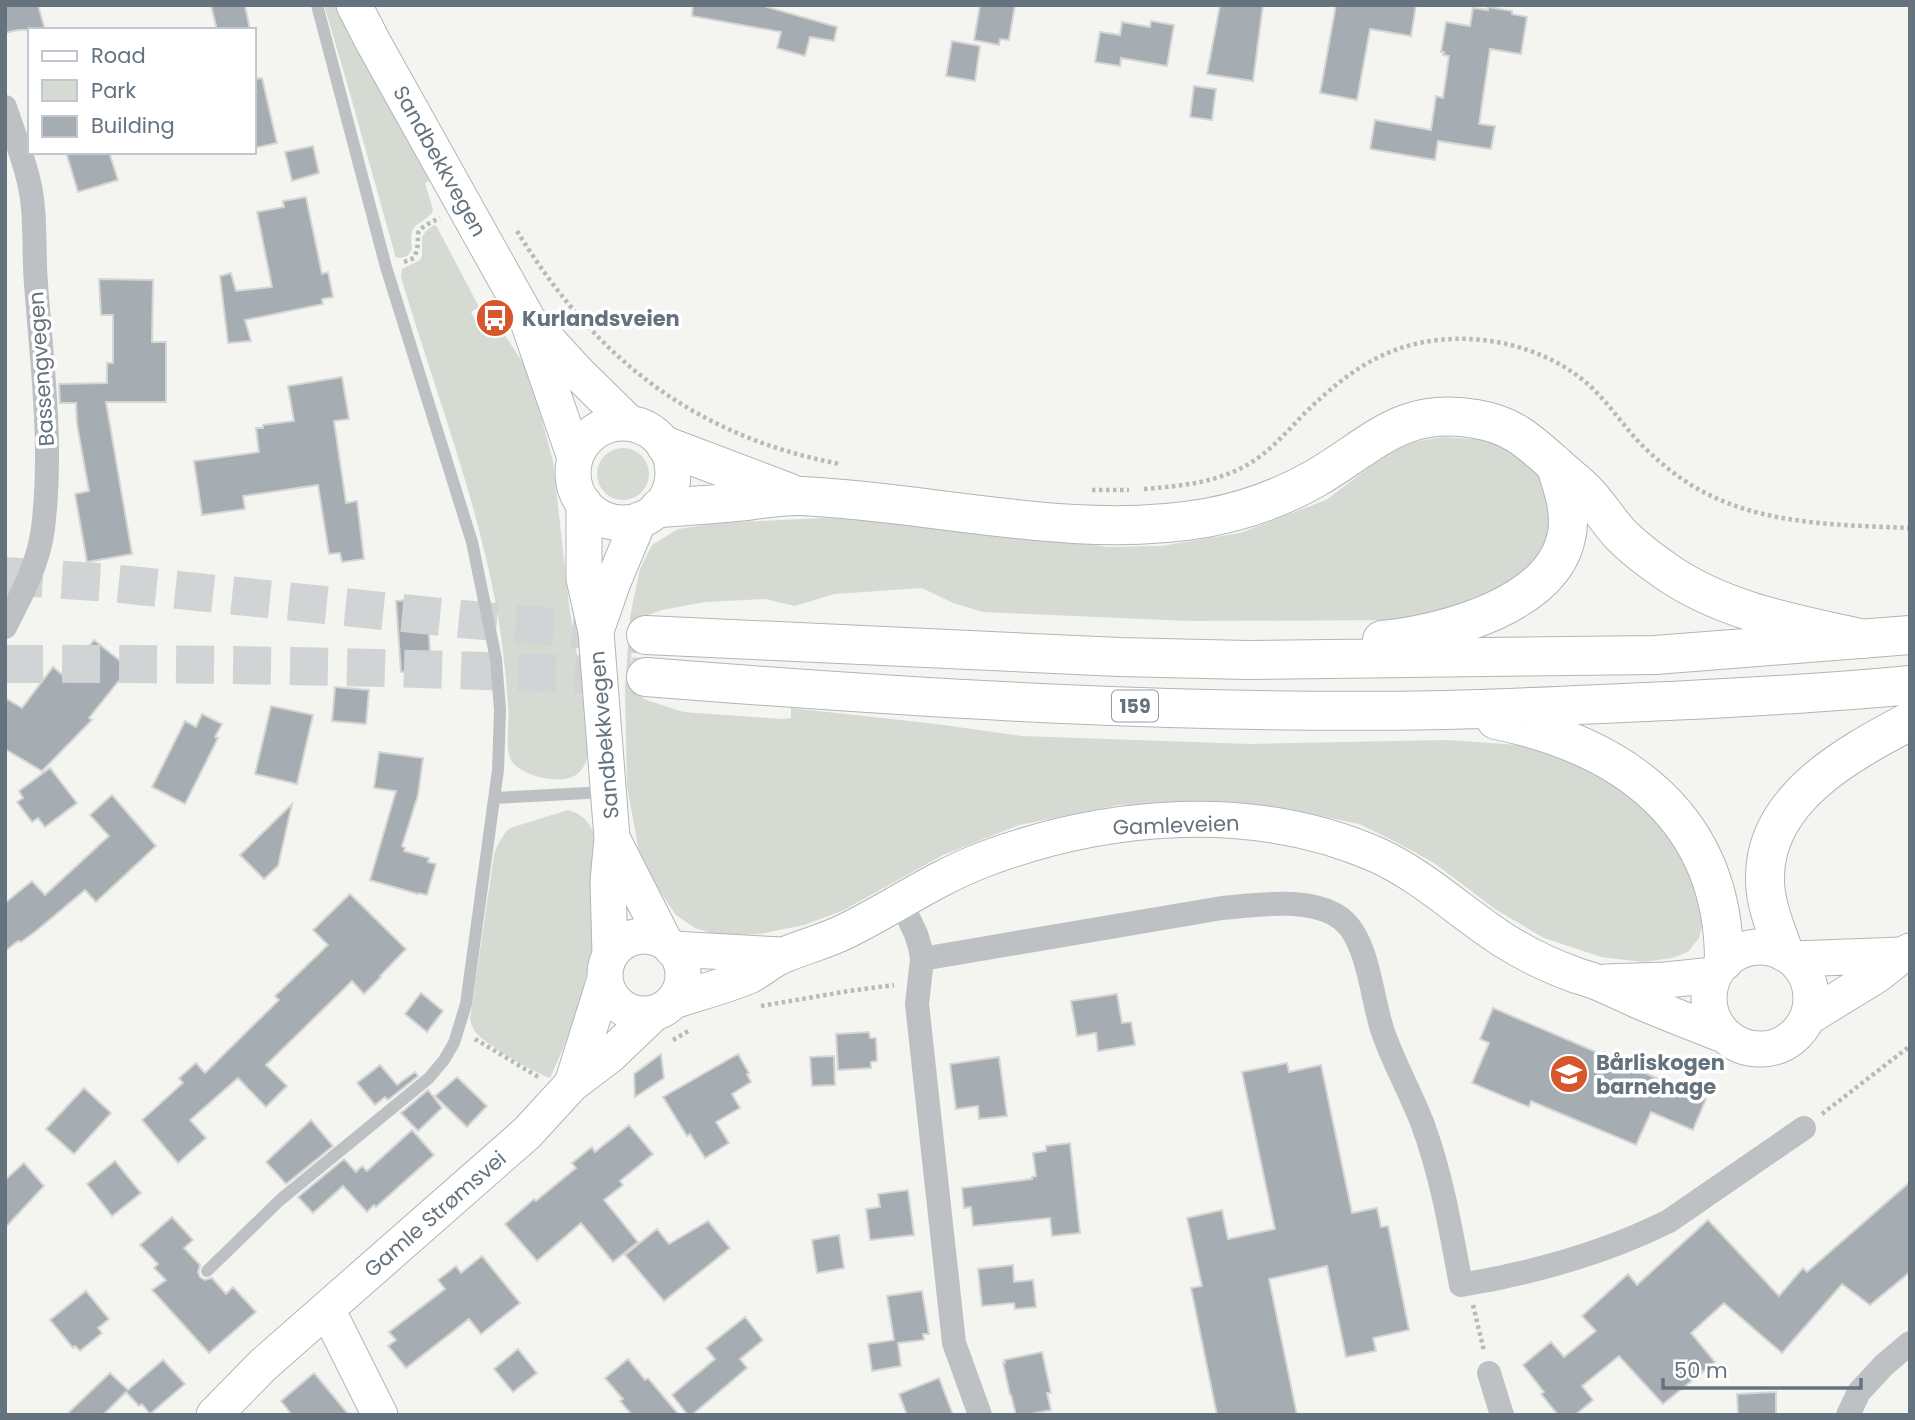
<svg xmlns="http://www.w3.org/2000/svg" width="1915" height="1420" font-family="Poppins,sans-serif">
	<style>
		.green { fill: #d5dad2 }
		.building { fill: #a6adb2; stroke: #d5d5d3; stroke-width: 2 }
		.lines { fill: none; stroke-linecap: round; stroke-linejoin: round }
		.motorway-tunnel { stroke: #d0d4d4; stroke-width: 38; stroke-dasharray: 38 19; stroke-linecap: butt }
		.secondary-casing { stroke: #b2b6ba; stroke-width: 37 }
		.motorway-casing { stroke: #b2b5b8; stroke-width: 40 }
		.path { stroke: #b7babc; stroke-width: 4.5; stroke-dasharray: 3.5 3.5; stroke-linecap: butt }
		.service { stroke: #bdc1c4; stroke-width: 12 }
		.minor { stroke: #bdc1c4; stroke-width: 24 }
		.secondary { stroke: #fff; stroke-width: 35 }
		.motorway { stroke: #fff; stroke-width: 38 }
		.labels { text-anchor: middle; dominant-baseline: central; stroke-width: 7; stroke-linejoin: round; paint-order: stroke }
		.shield { fill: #fff; stroke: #939da5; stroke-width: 2 }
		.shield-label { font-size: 19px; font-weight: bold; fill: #65737f }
		.street-label { font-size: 21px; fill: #65737f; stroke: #fff }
		.poi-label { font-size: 21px; font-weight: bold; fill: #65737f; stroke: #fff; text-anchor: start }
	</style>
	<rect width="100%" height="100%" fill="#f4f4f0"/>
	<!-- green -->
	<path class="green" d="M 324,5 L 339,5 L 433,179 L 425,183 L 433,210 L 432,213 C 416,229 409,222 412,249 C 408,257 404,259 395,257 L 394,251 L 345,76 Z
		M 434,225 L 437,227 L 479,307 L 471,312 L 478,326 L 487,322 L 494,333 L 502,331 L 529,372 L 553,461 L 569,605 L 581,680 L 588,752 C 587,762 583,772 572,777 C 556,784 517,775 510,758 C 505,744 510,720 508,705 C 506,673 502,641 497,610 C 476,495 434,388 401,277 L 402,269 L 420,260 L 422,256 L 422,237 L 426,231 Z
		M 1443,437 L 1486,440 L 1519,456 L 1544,481 L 1554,519 L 1546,550 L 1514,583 L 1455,605 L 1402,620 L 1191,621 L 983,612 L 953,603 L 922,588 L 834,594 L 795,606 L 765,599 L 705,602 L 662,610 L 643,617 L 631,642 L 632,683 L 644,699 L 683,712 L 782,719 L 791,718 L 791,708 L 936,724 L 1021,736 L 1250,744 L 1447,740 L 1518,745 L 1562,752 L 1618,778 L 1689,861 L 1705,915 L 1699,938 L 1688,952 L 1672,958 L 1643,962 L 1601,957 L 1544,938 L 1495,909 L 1434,863 L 1396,842 L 1359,824 L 1302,812 L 1207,802 L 1119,805 L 1019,825 L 943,855 L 842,911 L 804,925 L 760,934 L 718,935 L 695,928 L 676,915 L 656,886 L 639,852 L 627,786 L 625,689 L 630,617 L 640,569 L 652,545 L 678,529 L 718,523 L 824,518 L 924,524 L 1108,547 L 1161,546 L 1240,533 L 1326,500 L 1370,467 L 1407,443 Z
		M597 474a26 26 0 1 1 52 0a26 26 0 1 1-52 0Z
		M 568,810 C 582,814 589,821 594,834 C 595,866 597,900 594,932 C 588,983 572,1031 550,1078 C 532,1071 484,1045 474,1030 C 472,1026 471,1024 470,1019 L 494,855 L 497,846 L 505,833 L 510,828 Z"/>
	<!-- building -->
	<path class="building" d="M 5,5 L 38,5 L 45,30 L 18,30 L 5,33 Z
		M 211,5 L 245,5 L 250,30 L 217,30 Z
		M 693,5 L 760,5 L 837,27 L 834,41 L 810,37 L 805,56 L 777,48 L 781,32 L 692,16 Z
		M 980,5 L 1015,5 L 1009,40 L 1000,39 L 999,45 L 974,40 Z
		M 1220,5 L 1263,5 L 1253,81 L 1207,74 Z
		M 1336,5 L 1416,5 L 1411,36 L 1370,29 L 1357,100 L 1320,93 Z
		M 1488,7 L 1512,11 L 1512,14 L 1527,17 L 1521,54 L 1490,49 L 1479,124 L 1495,126 L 1491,149 L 1438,141 L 1435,160 L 1370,149 L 1375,120 L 1431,130 L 1436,96 L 1443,98 L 1449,56 L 1443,55 L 1444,52 L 1441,52 L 1446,22 L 1470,26 L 1473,8 L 1488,10 Z
		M 1151,21 L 1174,25 L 1167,66 L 1121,58 L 1120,66 L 1095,62 L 1100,32 L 1120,35 L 1122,22 L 1150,27 Z
		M 952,41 L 980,46 L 975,81 L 946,76 Z
		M 262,78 L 277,143 L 254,148 L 254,79 Z
		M 1194,86 L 1216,89 L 1212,120 L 1190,117 Z
		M 313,146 L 319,173 L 292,181 L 285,152 Z
		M 66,152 L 109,152 L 118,180 L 78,192 Z
		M 306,197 L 322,274 L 328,272 L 333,297 L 322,299 L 323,304 L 245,320 L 251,341 L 228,343 L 220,276 L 231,273 L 236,291 L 272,287 L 257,212 L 284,207 L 283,201 Z
		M 99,279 L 153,280 L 152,342 L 166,342 L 166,402 L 106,402 L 132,554 L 87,562 L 75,494 L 89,491 L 77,424 L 76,403 L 60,403 L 59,384 L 107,383 L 107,363 L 113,363 L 113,315 L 101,315 Z
		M 342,377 L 349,419 L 334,421 L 346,503 L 357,501 L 364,559 L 342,562 L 340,553 L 329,554 L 318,485 L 243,496 L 245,509 L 202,515 L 194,461 L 259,452 L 256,428 L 263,428 L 263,425 L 294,421 L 288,386 Z
		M 427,599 L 431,670 L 401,672 L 396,601 Z
		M 94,640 L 129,668 L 89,718 L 92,720 L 42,771 L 5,749 L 5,698 L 22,708 L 53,667 L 65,677 Z
		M 335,687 L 369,690 L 366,724 L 332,721 Z
		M 271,706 L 313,715 L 297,784 L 255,774 Z
		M 202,714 L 222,724 L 215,737 L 218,738 L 185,804 L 152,787 L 185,721 L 196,727 Z
		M 379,752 L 423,758 L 418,795 L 402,846 L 405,848 L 404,851 L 429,858 L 428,862 L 436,864 L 427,895 L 419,893 L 418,894 L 370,880 L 396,791 L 374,788 Z
		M 50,768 L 77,803 L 45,827 L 38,818 L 32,822 L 17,802 L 23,798 L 19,791 Z
		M 112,795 L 156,846 L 96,902 L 85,890 L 36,931 L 21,942 L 18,941 L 5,951 L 5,903 L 32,881 L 45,895 L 109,836 L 90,815 Z
		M 292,804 L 278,866 L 264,879 L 240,855 Z
		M 350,894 L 406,949 L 380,976 L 381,977 L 364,994 L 352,981 L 266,1065 L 287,1086 L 266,1107 L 238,1078 L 190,1120 L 206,1138 L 178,1163 L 142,1120 L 183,1083 L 179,1078 L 196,1063 L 205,1073 L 279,1000 L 275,996 L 328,945 L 313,930 Z
		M 421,993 L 443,1011 L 427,1032 L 405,1014 Z
		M 1117,994 L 1122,1023 L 1131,1022 L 1135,1045 L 1098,1051 L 1096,1033 L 1077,1036 L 1071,1001 Z
		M 1493,1008 L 1603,1055 L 1604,1052 L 1635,1065 L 1633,1068 L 1706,1099 L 1693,1130 L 1651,1112 L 1636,1145 L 1531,1101 L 1529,1107 L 1472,1083 L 1489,1043 L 1480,1039 Z
		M 869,1032 L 870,1038 L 876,1038 L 877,1061 L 871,1062 L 871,1068 L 838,1070 L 836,1034 Z
		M 661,1054 L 664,1078 L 635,1097 L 634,1074 Z
		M 738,1054 L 749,1073 L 747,1074 L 751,1082 L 732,1094 L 740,1108 L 716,1122 L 729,1143 L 705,1158 L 690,1134 L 687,1136 L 663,1097 Z
		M 834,1056 L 835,1085 L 812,1086 L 810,1057 Z
		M 999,1057 L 1007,1116 L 979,1119 L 978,1106 L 956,1109 L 950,1064 Z
		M 1287,1063 L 1289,1072 L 1321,1065 L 1352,1213 L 1377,1208 L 1381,1227 L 1388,1226 L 1409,1330 L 1373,1338 L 1376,1351 L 1346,1357 L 1327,1266 L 1269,1279 L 1297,1415 L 1217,1415 L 1191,1288 L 1202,1286 L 1187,1218 L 1222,1210 L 1228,1239 L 1275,1229 L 1242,1072 Z
		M 380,1065 L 397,1085 L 415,1072 L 418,1076 L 388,1100 L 385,1097 L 375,1105 L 357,1083 Z
		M 457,1077 L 487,1106 L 467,1127 L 435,1096 Z
		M 84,1088 L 111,1113 L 74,1154 L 46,1129 Z
		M 428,1090 L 442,1108 L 418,1131 L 401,1113 Z
		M 311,1120 L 333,1146 L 286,1184 L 266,1162 Z
		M 629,1125 L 653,1154 L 620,1181 L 623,1185 L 604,1200 L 638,1242 L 613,1262 L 581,1223 L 537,1261 L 505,1224 L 534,1199 L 536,1201 L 576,1168 L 572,1163 L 592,1147 L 595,1152 Z
		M 412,1130 L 434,1155 L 376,1207 L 374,1205 L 367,1212 L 343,1186 L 313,1213 L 298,1197 L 344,1159 L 356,1172 L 362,1166 L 367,1171 Z
		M 1070,1143 L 1080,1233 L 1052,1236 L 1050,1218 L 973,1226 L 971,1207 L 964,1208 L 962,1188 L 1032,1179 L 1032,1177 L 1036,1176 L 1033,1153 L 1046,1151 L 1046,1146 Z
		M 115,1161 L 141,1193 L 112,1216 L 87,1184 Z
		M 24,1163 L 44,1186 L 5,1228 L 5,1180 Z
		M 1910,1182 L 1910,1272 L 1870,1305 L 1842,1284 L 1782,1353 L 1724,1303 L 1691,1333 L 1715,1362 L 1663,1404 L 1619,1356 L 1582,1386 L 1593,1400 L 1575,1415 L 1558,1415 L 1541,1394 L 1544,1392 L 1523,1365 L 1551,1342 L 1564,1357 L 1596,1331 L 1582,1316 L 1628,1274 L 1637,1285 L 1708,1220 L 1779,1296 L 1803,1268 L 1807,1272 Z
		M 908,1190 L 914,1235 L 870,1240 L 866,1209 L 880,1207 L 878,1194 Z
		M 172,1217 L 193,1240 L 184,1248 L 200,1265 L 198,1272 L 200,1277 L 205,1280 L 212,1278 L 226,1294 L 233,1287 L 256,1312 L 209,1353 L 152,1290 L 166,1280 L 154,1268 L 158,1264 L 140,1245 Z
		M 708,1221 L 730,1248 L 664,1301 L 625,1255 L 657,1229 L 669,1244 Z
		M 839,1235 L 844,1268 L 817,1273 L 812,1240 Z
		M 482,1256 L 520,1303 L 481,1334 L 469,1319 L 406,1368 L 388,1346 L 396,1340 L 389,1332 L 445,1289 L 438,1280 L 456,1266 L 461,1273 Z
		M 1013,1265 L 1014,1282 L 1033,1280 L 1036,1307 L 1015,1309 L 1014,1303 L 982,1306 L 978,1269 Z
		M 86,1291 L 109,1319 L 98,1328 L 102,1333 L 80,1351 L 75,1346 L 73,1348 L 50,1320 Z
		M 922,1291 L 929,1334 L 923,1334 L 924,1340 L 898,1343 L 901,1366 L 872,1371 L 868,1344 L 894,1340 L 887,1296 Z
		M 745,1317 L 763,1340 L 740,1359 L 747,1368 L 692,1415 L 688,1415 L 672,1395 L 715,1359 L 706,1348 Z
		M 518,1349 L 537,1373 L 513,1392 L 494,1369 Z
		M 1042,1352 L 1051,1393 L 1047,1393 L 1051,1410 L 1025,1415 L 1016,1415 L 1011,1395 L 1010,1395 L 1003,1363 L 1005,1363 L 1004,1360 Z
		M 628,1359 L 645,1380 L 648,1378 L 679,1415 L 632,1415 L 620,1401 L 623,1399 L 605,1378 Z
		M 163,1360 L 185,1384 L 150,1414 L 142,1404 L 139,1406 L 126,1392 L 103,1415 L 66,1415 L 110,1373 L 128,1390 Z
		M 314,1373 L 349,1415 L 292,1415 L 281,1401 Z
		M 939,1378 L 953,1415 L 907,1415 L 899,1394 Z
		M 1776,1392 L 1776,1415 L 1738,1415 L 1737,1394 Z"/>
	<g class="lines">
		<!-- motorway-tunnel -->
		<path class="motorway-tunnel" d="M 5,576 L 110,583 L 461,619 L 646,635
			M 5,664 C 220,663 432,668 646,677"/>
		<!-- secondary casing -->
		<g class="secondary-casing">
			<path id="secondary" d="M 354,5 L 373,42 L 526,316 L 575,458
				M 535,326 L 577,372 L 629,423
				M573 473a50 50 0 1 1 100 0a50 50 0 1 1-100 0Z
				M 584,503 L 584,579 L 596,632 L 612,838 L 608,881 L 610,955
				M 596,631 L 613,582 L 639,520
				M 612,838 L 665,942
				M605 975a39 39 0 1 1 78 0a39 39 0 1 1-78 0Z
				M1709 998a51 51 0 1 1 102 0a51 51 0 1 1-102 0Z
				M 672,949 L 782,955
				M 1793,959 L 1902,955
				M 1606,982 L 1666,980 L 1714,975
				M 673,1001 C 698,993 725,986 749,976 C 761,970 771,960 784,955 C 805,946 827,941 848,930 C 894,907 937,877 985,859 C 1108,813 1254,801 1377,855 C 1425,877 1461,913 1505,941 C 1527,955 1553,967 1578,976 C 1585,978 1592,980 1599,983 C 1613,989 1627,996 1641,1002 C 1669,1014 1698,1025 1726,1036
				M 1807,1018 L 1877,975 L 1902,955 L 1910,951
				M 572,1084 L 605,979
				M 327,1309 L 380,1415
				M 214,1415 L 263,1365 L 527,1133 L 572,1084 L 609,1056 L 654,1013"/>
		</g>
		<!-- motorway casing -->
		<g class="motorway-casing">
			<path id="motorway" d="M 666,446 L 790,493
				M 659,508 C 685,506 711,505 737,502 C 758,500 781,495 802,496 C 935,502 1073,541 1206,518 C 1244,511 1283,497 1316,478 C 1374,444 1402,406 1476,419 C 1514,425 1532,444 1559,468 C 1569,477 1580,485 1588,494 C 1600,507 1609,522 1621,535 C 1635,549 1651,561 1667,572 C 1725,612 1797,624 1864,639
				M 646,635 L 1119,657 L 1247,660 L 1655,655 L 1910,635
				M 1382,640 C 1443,634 1556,605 1567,533 C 1571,509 1562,486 1555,464
				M 646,677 C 912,698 1180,715 1446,710 C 1520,708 1595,704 1669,701 C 1749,697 1830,693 1910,685
				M 1496,720 C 1625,746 1724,819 1724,961
				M 1784,952 C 1776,930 1765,904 1765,880 C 1763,799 1848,754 1910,721"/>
		</g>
		<!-- path -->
		<path class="path" d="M 517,231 C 594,357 693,436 840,464
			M 404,262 L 414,258 C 425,232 405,234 440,218
			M 1144,489 C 1180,486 1215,483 1247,465 C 1268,453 1285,434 1302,416 C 1351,367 1397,336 1470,339 C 1513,341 1559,357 1591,387 C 1608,403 1621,422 1636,439 C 1654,458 1675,476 1698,489 C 1761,525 1839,525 1910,528
			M 1092,490 L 1129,490
			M 761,1006 L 849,991 L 894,985
			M 475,1039 L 540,1078
			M 673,1040 L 690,1030
			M 1822,1114 L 1910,1046
			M 1473,1305 L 1484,1351"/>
		<!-- service -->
		<path class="service" d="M 495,798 L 606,792
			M 207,1271 L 280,1200 L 429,1078 L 444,1060 L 454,1043 L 466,1004 L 498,770 L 500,710 L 496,659 L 472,542 L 386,267 L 317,5"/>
		<!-- minor -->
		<path class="minor" d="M 5,107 C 13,131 22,154 28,178 C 37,212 33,249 36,284 C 42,365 53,447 43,528 C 39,563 21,596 5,627
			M 900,900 L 916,934 L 920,947 L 922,959 L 917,1004 L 954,1343 L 980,1415
			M 922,959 L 1222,908 C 1257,905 1316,895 1345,922 C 1369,945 1372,1001 1383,1032 C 1394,1064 1411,1093 1423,1125 C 1442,1177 1451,1231 1461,1285 C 1533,1273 1603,1254 1669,1221 L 1804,1128
			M 1489,1373 L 1502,1415
			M 1848,1415 L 1859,1392 L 1884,1365 L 1910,1343"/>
		<!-- secondary -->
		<use href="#secondary" class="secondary"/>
		<!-- motorway -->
		<use href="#motorway" class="motorway"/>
	</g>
	<!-- icons -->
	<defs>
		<g id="bus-disc" transform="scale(2.0125)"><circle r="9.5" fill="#d7572d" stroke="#fff"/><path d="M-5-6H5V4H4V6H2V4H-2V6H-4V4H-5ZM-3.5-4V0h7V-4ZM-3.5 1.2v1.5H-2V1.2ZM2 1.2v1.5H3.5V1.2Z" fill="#fff"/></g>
		<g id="school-disc" transform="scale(2.0125)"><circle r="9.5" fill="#d7572d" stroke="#fff"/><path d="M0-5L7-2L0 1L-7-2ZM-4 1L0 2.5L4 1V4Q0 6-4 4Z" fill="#fff"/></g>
	</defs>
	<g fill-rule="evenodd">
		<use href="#bus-disc" x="495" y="318"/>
		<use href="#school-disc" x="1569" y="1074"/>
	</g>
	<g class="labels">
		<!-- shield labels -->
		<rect class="shield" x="1112" y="690.5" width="46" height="31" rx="5"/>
		<g class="shield-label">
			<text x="1135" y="706">159</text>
		</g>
		<!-- street labels -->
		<g class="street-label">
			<text transform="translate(440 161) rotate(61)">Sandbekkvegen</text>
			<text transform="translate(41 369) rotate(-94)">Bassengvegen</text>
			<text transform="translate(604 735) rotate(-95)">Sandbekkvegen</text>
			<text transform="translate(1176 825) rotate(-2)">Gamleveien</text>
			<text transform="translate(435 1214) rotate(-41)">Gamle Strømsvei</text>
		</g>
		<!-- poi labels -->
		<g class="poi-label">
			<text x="522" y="318">Kurlandsveien</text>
			<text x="1596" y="1062">Bårliskogen<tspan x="1596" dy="24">barnehage</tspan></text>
		</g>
	</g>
	<!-- border -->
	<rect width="1915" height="1420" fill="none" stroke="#65737f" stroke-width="14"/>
	<!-- legend -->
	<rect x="28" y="28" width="228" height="126" fill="#ffffff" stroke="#c1c7cc" stroke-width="2"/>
	<rect x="42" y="51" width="35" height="10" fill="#ffffff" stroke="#c1c7cc" stroke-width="2"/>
	<text x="91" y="63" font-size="21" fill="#65737f">Road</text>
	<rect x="42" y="80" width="35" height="21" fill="#d5dad2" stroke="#c1c7cc" stroke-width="2"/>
	<text x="91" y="98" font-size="21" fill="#65737f">Park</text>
	<rect x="42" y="116" width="35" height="21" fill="#a6adb2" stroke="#c1c7cc" stroke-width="2"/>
	<text x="91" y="133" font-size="21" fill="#65737f">Building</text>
	<!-- scale -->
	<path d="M1663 1378v10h198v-10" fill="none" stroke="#65737f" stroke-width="3.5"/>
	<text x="1674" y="1378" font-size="21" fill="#65737f" stroke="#ffffff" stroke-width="5" paint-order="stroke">50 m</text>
</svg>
